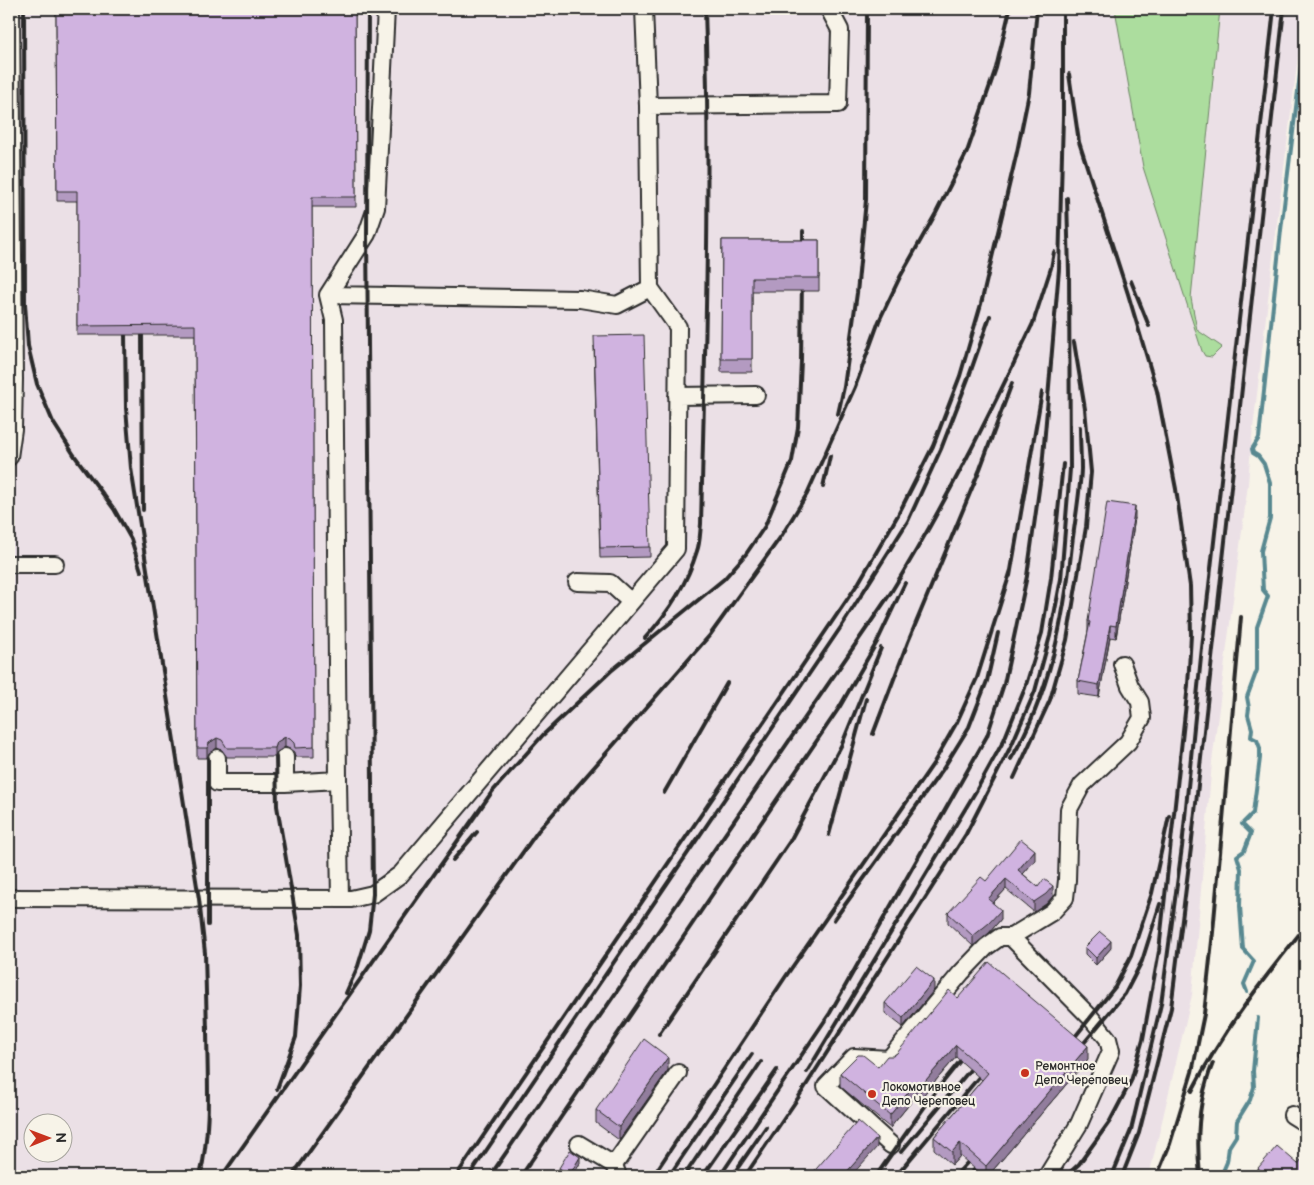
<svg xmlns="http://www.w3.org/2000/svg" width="1314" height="1185" font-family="'Balsamiq Sans',sans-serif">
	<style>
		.built { fill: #ebe0e6; fill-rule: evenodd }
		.green { fill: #acdd9e; stroke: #6c8464 }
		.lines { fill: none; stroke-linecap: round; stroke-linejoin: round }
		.stream { stroke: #598890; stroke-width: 4 }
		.minor-casing { stroke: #2b2b2b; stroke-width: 20 }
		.minor { stroke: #f7f3e8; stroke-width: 16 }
		.rail { stroke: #2b2b2b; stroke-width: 4 }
		.wall { fill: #b39ac1; stroke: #2b2b2b }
		.shaded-wall { fill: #927d9d; stroke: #2b2b2b }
		.building { fill: #d0b3e0; stroke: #2b2b2b }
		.poi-dot { fill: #c8321e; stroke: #f7f3e8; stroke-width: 2 }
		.labels { text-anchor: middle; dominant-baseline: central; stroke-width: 4.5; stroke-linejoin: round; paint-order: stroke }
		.poi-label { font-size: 12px; fill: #2b2b2b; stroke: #f7f3e8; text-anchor: start }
	</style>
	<rect width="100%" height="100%" fill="#f7f3e8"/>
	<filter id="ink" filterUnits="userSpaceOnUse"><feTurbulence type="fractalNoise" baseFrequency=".02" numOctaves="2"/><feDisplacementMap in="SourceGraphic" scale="10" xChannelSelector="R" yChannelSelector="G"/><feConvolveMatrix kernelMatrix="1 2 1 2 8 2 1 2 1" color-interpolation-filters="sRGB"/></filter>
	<g filter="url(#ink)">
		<!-- built -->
		<path class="built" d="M 9,9 L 1304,9 L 1275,239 L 1251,446 L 1248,484 L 1212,762 L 1192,995 L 1149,1176 L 9,1176 ZM 32,1122 L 62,1122 L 62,1152 L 32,1152 Z"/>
		<!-- green -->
		<path class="green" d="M 1115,9 L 1220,9 L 1191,298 L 1197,330 L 1222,347 L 1212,357 L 1205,356 L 1202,351 L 1143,167 Z"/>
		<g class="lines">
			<!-- stream -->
			<path class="stream" d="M 1247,992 L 1244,984 L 1254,961 L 1243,949 L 1240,906 L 1241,869 L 1237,856 L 1244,851 L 1251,833 L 1242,824 L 1253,813 L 1260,758 L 1260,748 L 1257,740 L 1251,737 L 1252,729 L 1248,715 L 1249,708 L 1247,697 L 1257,670 L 1257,627 L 1268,596 L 1263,590 L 1261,551 L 1270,518 L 1270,483 L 1264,464 L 1258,456 L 1253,453 L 1252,449 L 1259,438 L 1281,230 L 1305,34
				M 1221,1176 L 1227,1162 L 1229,1147 L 1236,1136 L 1237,1121 L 1250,1100 L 1254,1087 L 1253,1071 L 1258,1018"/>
			<!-- minor casing -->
			<g class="minor-casing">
				<path id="minor" d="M 648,106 L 838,104 L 840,30 L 829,9
					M 328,295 L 580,299 L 617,305 L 650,288
					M 677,396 L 756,395
					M 9,457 L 13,429 L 14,379 L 11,9
					M 9,564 L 55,564
					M 577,582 L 610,583 L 631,602
					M 285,757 L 285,783 L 338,780
					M 217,758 L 217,783 L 285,783
					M 9,898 L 351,899 L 373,894 L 401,874 L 676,549 L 678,327 L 650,288 L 648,106 L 644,9
					M 340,899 L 338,780 L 334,320 L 328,295 L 367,234 L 376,208 L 386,9
					M 1011,937 L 1052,912 L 1065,898 L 1067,880 L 1069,809 L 1082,785 L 1128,742 L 1142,718 L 1140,702 L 1130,686 L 1122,664
					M 1292,1115 L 1305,1123
					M 579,1144 L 614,1165
					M 891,1145 L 826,1086 L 854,1057 L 889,1059 L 961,973 L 986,947 L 1000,937 L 1011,937 L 1091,1018 L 1108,1039 L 1111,1051 L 1079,1124 L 1047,1176
					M 618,1176 L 614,1165 L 678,1073"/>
			</g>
			<!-- minor -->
			<use href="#minor" class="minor"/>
			<!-- rail -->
			<path class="rail" d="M 24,9 L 25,304 L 28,346 L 37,384 L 53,422 L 74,455 L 114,509 L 131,539 L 141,571
				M 803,255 L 803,231
				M 1131,281 L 1149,326
				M 1032,326 L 1051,268 L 1054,252
				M 125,335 L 126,408 L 131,468 L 199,899 L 205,953 L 207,1031
				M 142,335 L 143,510
				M 838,414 L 844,387 L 857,293 L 866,200 L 867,9
				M 823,487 L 830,456
				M 1010,576 L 1042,392
				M 645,638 C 668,613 687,584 697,551 C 700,543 700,533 701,524 C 705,352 711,180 705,9
				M 873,734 L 908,642 L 980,469 L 1012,383
				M 276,757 L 277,806 L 299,935 L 300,986 L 296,1037 L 277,1089
				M 1011,759 C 1050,694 1064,619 1072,545 C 1075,520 1080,494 1081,469 C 1081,455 1080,441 1080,427
				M 1014,778 L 1050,700 L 1067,640 L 1086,527 L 1091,472 L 1085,409 L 1074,342
				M 664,793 L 727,683
				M 829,835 L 866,699
				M 453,860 L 477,832
				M 834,920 L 943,769 L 969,727 L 987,681 L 998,633
				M 208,925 L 208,758
				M 346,993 L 358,966 L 369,930 L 373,894 L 367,234 L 368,9
				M 659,1034 L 790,841 L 842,744 L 881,648
				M 1070,1043 L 1115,987 L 1131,956 L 1152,893 L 1169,816
				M 1078,1050 L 1125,994 L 1142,961 L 1160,904
				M 807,1072 L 976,791 L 1004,740 L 1025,688 L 1042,633 L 1051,578 L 1063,464
				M 1192,1091 C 1222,1032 1264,978 1305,927
				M 901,1152 L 970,1070
				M 200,1176 C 212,1127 207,1075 207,1025
				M 222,1176 L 492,792 L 543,735 L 611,671 L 724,579 L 746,554 L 765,526 L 792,461 L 798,427 L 801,360 L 802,277
				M 292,1176 L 538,831 L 710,635 L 782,535 L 807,494 L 855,387 L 879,321 L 900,277 L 936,213 L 967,152 L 996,68 L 1010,9
				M 456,1176 L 859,582 L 898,515 L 933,446 L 960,376 L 981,304 L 1017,152 L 1029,93 L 1037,9
				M 469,1176 L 843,624 L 908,521 L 941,449 L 968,379 L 990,316
				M 490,1176 L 890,594 C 944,507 990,414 1034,321
				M 521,1176 L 839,708 L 877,642 L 905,583
				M 653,1176 L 786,976 L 933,764 L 957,722 L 977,678 L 1011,570
				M 669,1176 L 752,1054
				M 684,1176 L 761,1062
				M 703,1176 L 777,1070
				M 720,1176 L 830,1013 L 987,736 L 1004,684 L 1027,576 L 1042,468 L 1059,269 L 1063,116 L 1063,9
				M 732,1176 L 766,1127
				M 745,1176 L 798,1098 L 966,834 L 1012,744 L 1035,691 L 1050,636 L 1061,579 L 1070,469 L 1069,272 L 1067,198
				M 876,1176 L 935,1092 L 960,1061
				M 896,1176 L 979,1077
				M 955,1176 L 967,1163
				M 970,1176 L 975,1169
				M 1066,1176 L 1079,1164 L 1110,1121 L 1131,1081 L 1143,1039 L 1159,951 L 1188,685 L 1191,635 L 1190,586 L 1176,489 L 1157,391 L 1128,294 L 1079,142 L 1069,74
				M 1112,1176 L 1131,1130 L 1161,1004 L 1182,847 L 1201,657 L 1274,9
				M 1122,1176 L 1139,1133 L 1171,1008 L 1191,848 L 1284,9
				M 1157,1176 L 1170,1144 L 1192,1072 L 1204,1014 L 1213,932 L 1241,617
				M 1200,1176 C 1196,1138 1198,1099 1213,1063"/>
		</g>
		<!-- wall -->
		<path class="wall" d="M 56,9 L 355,9 L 356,207 L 312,207 L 314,757 L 295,757 L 294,752 L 290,749 L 285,747 L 277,752 L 275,757 L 227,757 L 222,750 L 217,748 L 209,753 L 207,758 L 197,758 L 195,335 L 77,335 L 77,201 L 57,201 Z
			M 722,240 L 819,240 L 819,291 L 752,291 L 752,372 L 721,372 Z
			M 594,346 L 650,547 L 650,557 L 600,558 Z
			M 1135,518 L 1116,638 L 1110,637 L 1099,697 L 1078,694 L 1078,681 L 1088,631 L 1088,621 Z
			M 1035,860 L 1023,874 L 1038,887 L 1053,896 L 1046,904 L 1034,912 L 1006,889 L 993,903 L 1001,919 L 989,933 L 973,946 L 948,923 L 948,913 L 986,881 Z
			M 1085,947 L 1111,948 L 1096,965 L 1085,954 Z
			M 934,990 L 903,1027 L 885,1013 L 885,1003 Z
			M 958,998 L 1088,1059 L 988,1176 L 983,1176 L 960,1156 L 952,1165 L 934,1149 L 934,1137 L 982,1080 L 956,1057 L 920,1099 L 916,1096 L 890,1128 L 840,1086 L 840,1073 L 878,1067 L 897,1053 Z
			M 1305,1036 L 1305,1062 L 1299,1057 L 1299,1044 Z
			M 668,1070 L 619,1140 L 596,1123 L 596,1110 Z
			M 580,1163 L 573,1176 L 563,1176 L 559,1174 L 559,1168 Z
			M 1298,1164 L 1305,1176 L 1258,1176 L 1258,1168 Z"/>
		<!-- shaded-wall -->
		<path class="shaded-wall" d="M 1135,506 L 1135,518 L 1116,638 L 1116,626 Z
			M 1110,625 L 1110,637 L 1099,697 L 1099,685 Z
			M 285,737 L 285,747 L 277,752 L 275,757 L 275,748 L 277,742 Z
			M 217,738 L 217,748 L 209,753 L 207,758 L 207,748 L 209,743 Z
			M 1035,850 L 1035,860 L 1018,880 L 1018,870 Z
			M 1006,879 L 1006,889 L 988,908 L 988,899 Z
			M 1053,886 L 1053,896 L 1046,904 L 1034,912 L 1034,902 Z
			M 1001,910 L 1001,919 L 989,933 L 973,946 L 973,936 Z
			M 1111,941 L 1111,948 L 1096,965 L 1096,958 Z
			M 934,980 L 934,990 L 903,1027 L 903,1018 Z
			M 956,1045 L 956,1057 L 920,1099 L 920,1087 Z
			M 1088,1046 L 1088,1059 L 988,1176 L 986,1176 L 986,1166 Z
			M 668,1057 L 668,1070 L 619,1140 L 619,1127 Z
			M 916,1083 L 916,1096 L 890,1128 L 890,1115 Z
			M 877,1138 L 877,1147 L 851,1176 L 843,1176 Z
			M 960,1143 L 960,1156 L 952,1165 L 952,1152 Z
			M 580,1157 L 580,1163 L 573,1176 L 570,1176 L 570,1174 Z"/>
		<!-- building -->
		<path class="building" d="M 56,9 L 355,9 L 356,197 L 312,197 L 314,747 L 295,748 L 294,743 L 290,739 L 285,737 L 277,742 L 275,748 L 227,748 L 222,740 L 217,738 L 209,743 L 207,748 L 197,748 L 195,325 L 77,326 L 77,191 L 57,191 Z
			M 722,240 L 819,240 L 819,278 L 752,278 L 752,359 L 721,359 Z
			M 644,335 L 650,547 L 600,548 L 594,336 Z
			M 1107,502 L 1135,506 L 1116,626 L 1110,625 L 1099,685 L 1078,681 L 1090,622 L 1088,621 Z
			M 1021,839 L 1035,850 L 1018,870 L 1038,887 L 1044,879 L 1053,886 L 1046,894 L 1034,902 L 1006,879 L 988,899 L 1001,910 L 989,923 L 973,936 L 948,913 L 981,877 L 986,881 Z
			M 1100,932 L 1111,941 L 1096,958 L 1085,947 Z
			M 989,962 L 1088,1046 L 986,1166 L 960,1143 L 952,1152 L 934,1137 L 988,1073 L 956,1045 L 920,1087 L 916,1083 L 890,1115 L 840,1073 L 858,1055 L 863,1055 L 878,1067 L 887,1056 L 893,1056 L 897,1053 L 949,990 L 958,998 Z
			M 916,966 L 934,980 L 903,1018 L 885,1003 Z
			M 1305,1036 L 1305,1049 L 1299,1044 Z
			M 644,1039 L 668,1057 L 619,1127 L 596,1110 Z
			M 858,1121 L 877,1138 L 843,1176 L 810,1176 Z
			M 1277,1146 L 1298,1164 L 1305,1155 L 1305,1176 L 1265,1176 L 1266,1175 L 1258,1168 Z
			M 570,1150 L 580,1157 L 570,1174 L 559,1168 Z"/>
	</g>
	<!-- markers -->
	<g class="poi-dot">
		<circle cx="1025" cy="1073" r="5"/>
		<circle cx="872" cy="1094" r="5"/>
	</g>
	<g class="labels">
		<!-- poi labels -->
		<g class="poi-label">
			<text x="1035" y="1066">Ремонтное<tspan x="1035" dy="14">Депо Череповец</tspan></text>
			<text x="882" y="1087">Локомотивное<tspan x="882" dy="14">Депо Череповец</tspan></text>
		</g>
	</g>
	<!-- margin -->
	<rect width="1314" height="1185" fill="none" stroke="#f7f3e8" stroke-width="30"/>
	<rect x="15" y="15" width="1284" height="1155" fill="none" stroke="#2b2b2b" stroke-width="2" filter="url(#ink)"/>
	<!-- north arrow -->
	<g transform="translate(48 1138) rotate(89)"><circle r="24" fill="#f7f3e8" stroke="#a5a39c"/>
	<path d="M0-4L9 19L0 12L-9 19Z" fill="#c8321e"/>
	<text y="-8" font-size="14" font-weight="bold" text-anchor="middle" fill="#2b2b2b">N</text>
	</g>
</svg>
